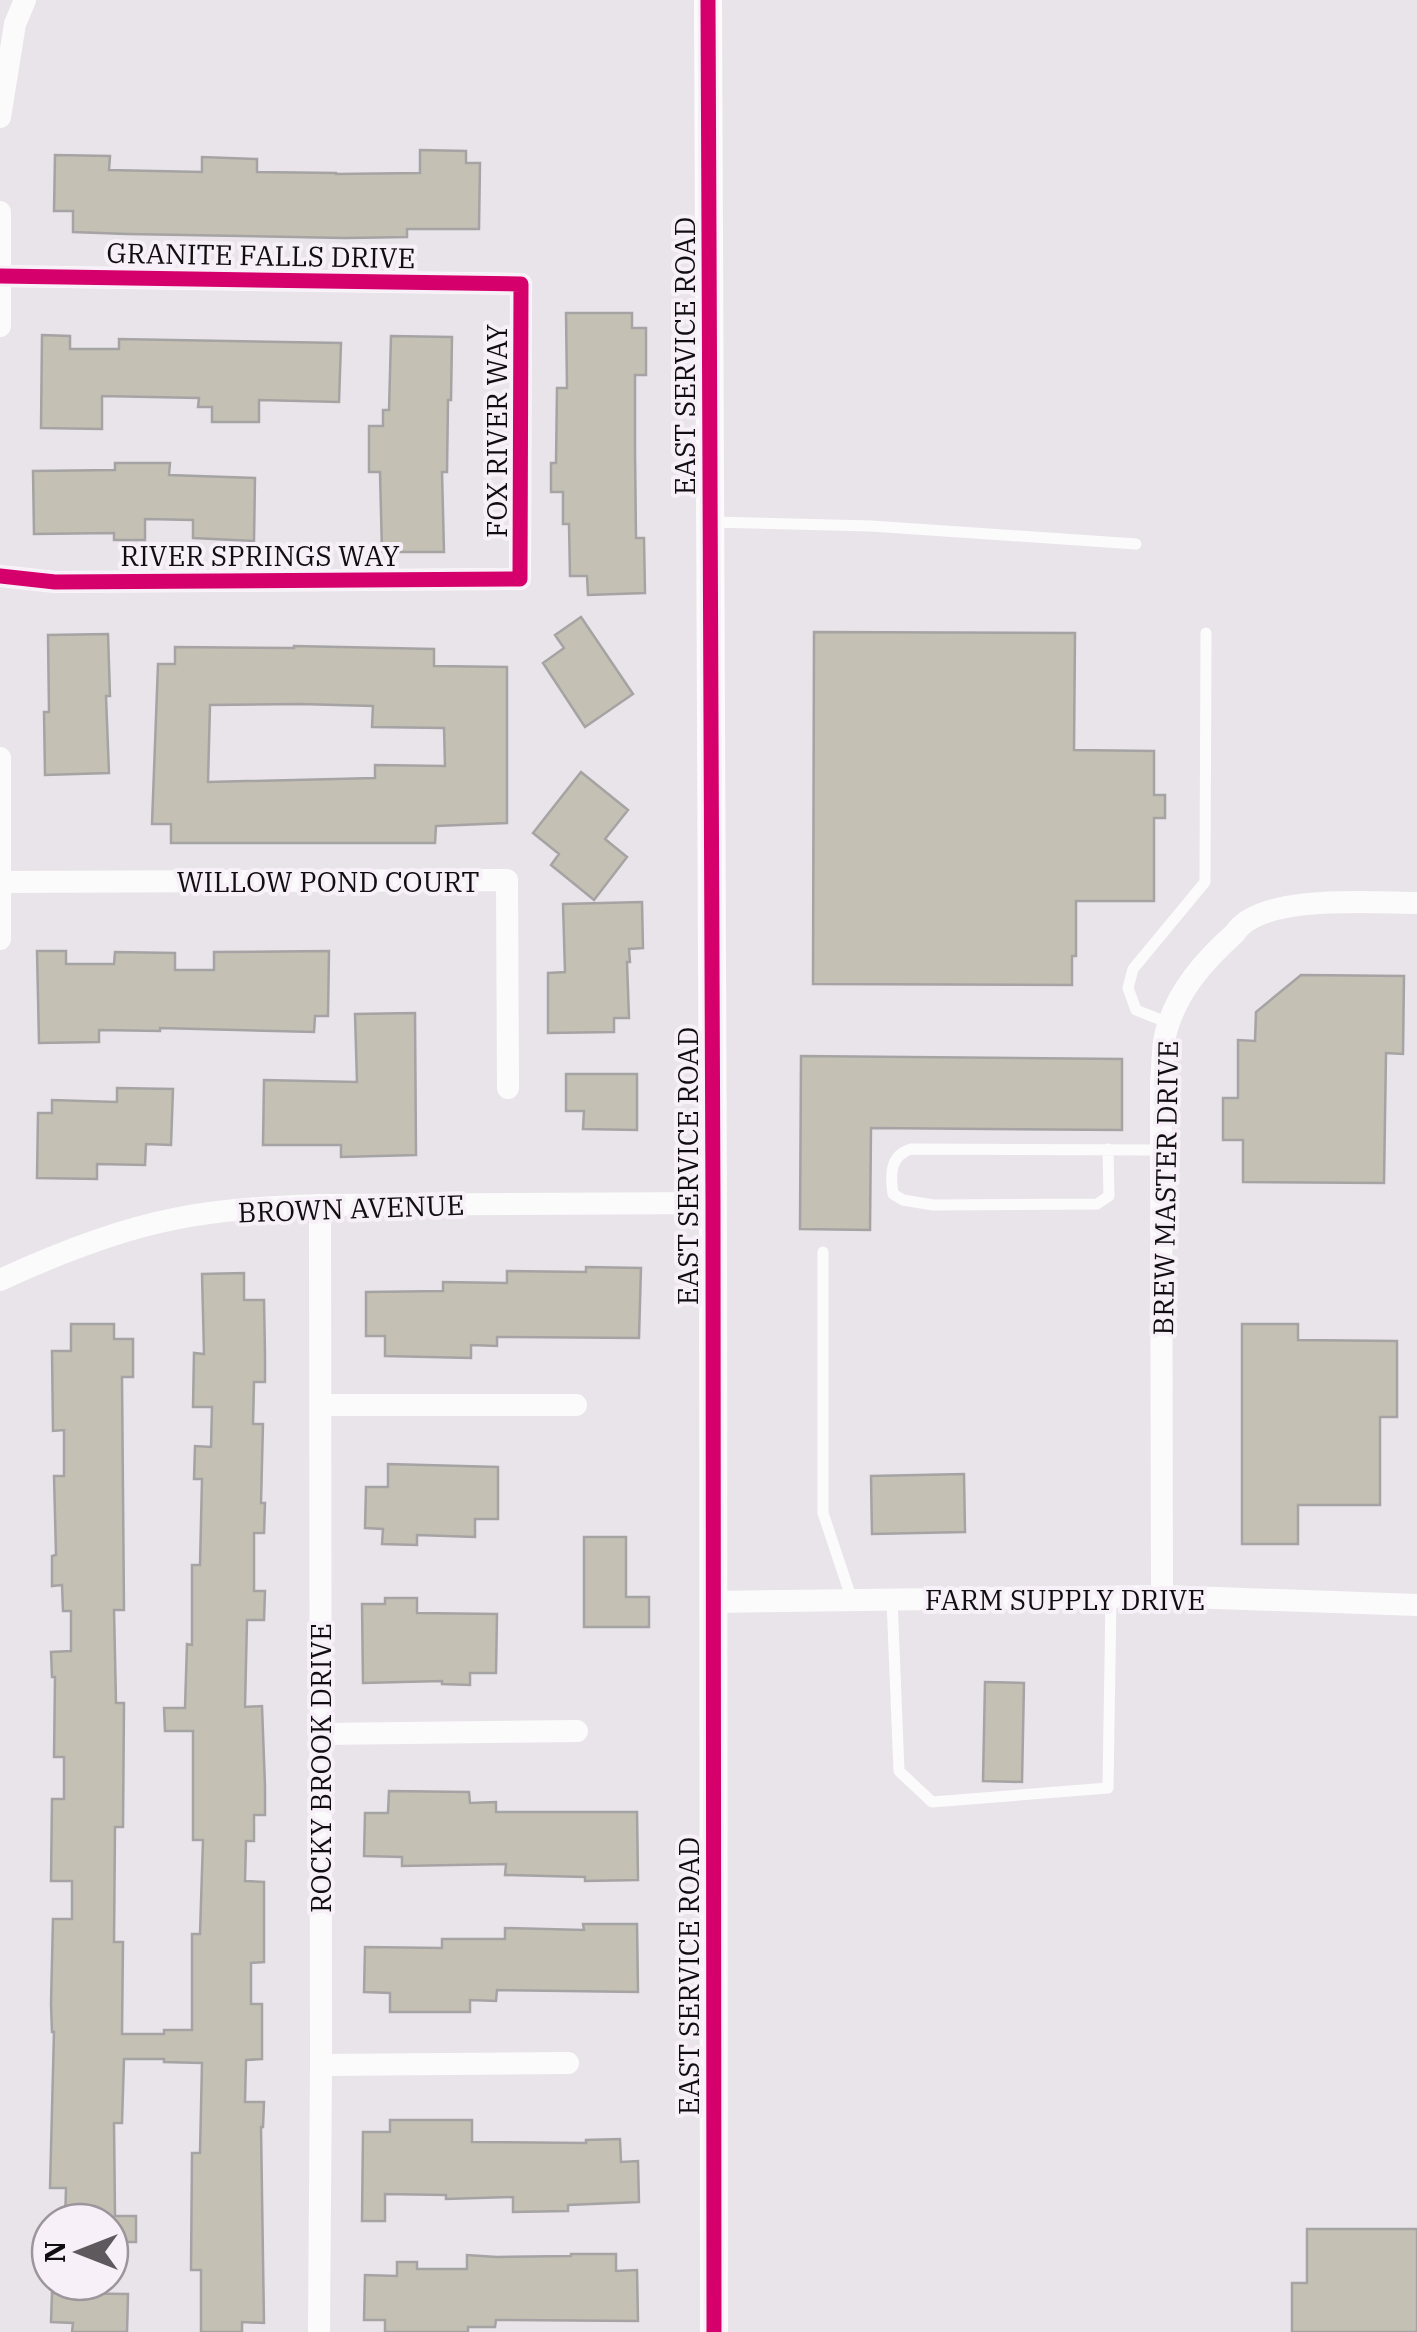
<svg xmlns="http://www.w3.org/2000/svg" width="1417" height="2332" font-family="'IBM Plex Serif',serif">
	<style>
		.building { fill: #c5c0b4; stroke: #a5a3a3; stroke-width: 2.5; fill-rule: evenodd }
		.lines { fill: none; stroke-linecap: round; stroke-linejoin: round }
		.service { stroke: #fcfbfc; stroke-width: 11 }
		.minor { stroke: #fcfbfc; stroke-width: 22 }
		.tertiary { stroke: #fcfbfc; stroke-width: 28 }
		.cycleway-casing { stroke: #f8f0f8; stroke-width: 21 }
		.cycleway { stroke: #d6006c; stroke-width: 15 }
		.labels { text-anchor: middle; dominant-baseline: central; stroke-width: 8; stroke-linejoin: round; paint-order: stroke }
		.street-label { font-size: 28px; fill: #110e11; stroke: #f8f0f8 }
	</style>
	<rect width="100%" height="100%" fill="#e9e4e9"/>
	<!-- building -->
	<path class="building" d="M 420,150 L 466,151 L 466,163 L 480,163 L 479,229 L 407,229 L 407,237 L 345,238 L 127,234 L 73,232 L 73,211 L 54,211 L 55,155 L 110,156 L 109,170 L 202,172 L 202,157 L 257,159 L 257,172 L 336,173 L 336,174 L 420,173 Z
		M 566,313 L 632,313 L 632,328 L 646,328 L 646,375 L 635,375 L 635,452 L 636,538 L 644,538 L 645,593 L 588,595 L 587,576 L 570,576 L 569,524 L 563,524 L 563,492 L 551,492 L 551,463 L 556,463 L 557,388 L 567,388 Z
		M 42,335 L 70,336 L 70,349 L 119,349 L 119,339 L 341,343 L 339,402 L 259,400 L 259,422 L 212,422 L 212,407 L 198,407 L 199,398 L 102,396 L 102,429 L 41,428 Z
		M 391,336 L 452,337 L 451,400 L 448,400 L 447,472 L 442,472 L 444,552 L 382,552 L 380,472 L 369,472 L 369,426 L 383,426 L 383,410 L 389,410 Z
		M 115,463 L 170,463 L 169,475 L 255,478 L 254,541 L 193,538 L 193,520 L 145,519 L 145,540 L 114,540 L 114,533 L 34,534 L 33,471 L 115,470 Z
		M 581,617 L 633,694 L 585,727 L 543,663 L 564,648 L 555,635 Z
		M 814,632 L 1075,633 L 1074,750 L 1154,751 L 1154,795 L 1165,795 L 1165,818 L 1154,818 L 1154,901 L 1076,901 L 1076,956 L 1072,956 L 1072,985 L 813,984 Z
		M 108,634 L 110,696 L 106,696 L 109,773 L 45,775 L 44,712 L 49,712 L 48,635 Z
		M 294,646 L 434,649 L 434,666 L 507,667 L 507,823 L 436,826 L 435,843 L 171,843 L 171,824 L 152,824 L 158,664 L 175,664 L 175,647 L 294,648 ZM 300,704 L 373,706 L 372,727 L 444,728 L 445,766 L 375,765 L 375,778 L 208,782 L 210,705 Z
		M 581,772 L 628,810 L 605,839 L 627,857 L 594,900 L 551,865 L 559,854 L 533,833 Z
		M 642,902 L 643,948 L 629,949 L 630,962 L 627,962 L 629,1018 L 614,1018 L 614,1032 L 548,1033 L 548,973 L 565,972 L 563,904 Z
		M 37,951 L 66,951 L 66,964 L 114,964 L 115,952 L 175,953 L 175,970 L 214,970 L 214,952 L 329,951 L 328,1016 L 315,1016 L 314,1032 L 160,1028 L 160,1031 L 99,1030 L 99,1042 L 39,1043 Z
		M 1301,975 L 1404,976 L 1403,1054 L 1386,1053 L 1384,1183 L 1243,1182 L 1243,1140 L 1223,1140 L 1223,1098 L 1238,1098 L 1238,1040 L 1255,1041 L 1256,1012 Z
		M 415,1013 L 416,1155 L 341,1157 L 341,1145 L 263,1145 L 264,1080 L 357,1082 L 355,1014 Z
		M 801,1056 L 1122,1059 L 1122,1130 L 871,1128 L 870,1230 L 800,1229 Z
		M 566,1074 L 637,1074 L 637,1130 L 583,1129 L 584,1111 L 566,1111 Z
		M 117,1088 L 173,1089 L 171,1145 L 146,1144 L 145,1165 L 97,1164 L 97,1179 L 37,1178 L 38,1113 L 52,1113 L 52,1100 L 117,1102 Z
		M 586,1267 L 641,1268 L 639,1338 L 497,1337 L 497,1346 L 471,1345 L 471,1358 L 385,1356 L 385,1336 L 366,1336 L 366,1292 L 443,1291 L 443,1282 L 507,1283 L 507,1271 L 586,1272 Z
		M 244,1273 L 244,1300 L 264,1300 L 265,1355 L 265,1382 L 254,1382 L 253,1424 L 263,1424 L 261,1503 L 265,1503 L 264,1533 L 254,1533 L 254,1591 L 265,1591 L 264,1620 L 247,1620 L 245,1707 L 262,1706 L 265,1786 L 265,1815 L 254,1815 L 254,1841 L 246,1841 L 245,1881 L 264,1882 L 264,1962 L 251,1963 L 251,2004 L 262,2004 L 262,2059 L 246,2060 L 245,2102 L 264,2102 L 263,2127 L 261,2127 L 264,2323 L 242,2322 L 242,2332 L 201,2332 L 201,2270 L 191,2270 L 192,2153 L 200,2153 L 202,2063 L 164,2062 L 164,2059 L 124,2059 L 122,2123 L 114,2123 L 115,2216 L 136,2216 L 136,2242 L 110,2242 L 110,2222 L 65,2222 L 66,2188 L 50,2188 L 54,2032 L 52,2032 L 51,2004 L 53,1919 L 72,1919 L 72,1881 L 51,1881 L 52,1799 L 64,1799 L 64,1757 L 54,1757 L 55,1677 L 52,1677 L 51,1652 L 71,1651 L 71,1611 L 63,1611 L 62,1585 L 52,1586 L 52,1556 L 56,1555 L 54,1476 L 64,1476 L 64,1430 L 53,1431 L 52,1351 L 71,1351 L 71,1324 L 114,1324 L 114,1339 L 133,1339 L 133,1377 L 122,1377 L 124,1610 L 114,1610 L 116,1703 L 124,1703 L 123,1827 L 115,1827 L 114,1942 L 123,1942 L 122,2034 L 164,2034 L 164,2030 L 192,2030 L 192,1934 L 200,1934 L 203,1840 L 193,1840 L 193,1731 L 165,1731 L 164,1708 L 185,1708 L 187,1644 L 192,1645 L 192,1565 L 200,1565 L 202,1479 L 194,1479 L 195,1446 L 211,1447 L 212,1407 L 193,1407 L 194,1353 L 204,1354 L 202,1274 Z
		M 1242,1324 L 1298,1324 L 1298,1340 L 1397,1341 L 1397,1417 L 1380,1417 L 1380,1505 L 1298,1505 L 1298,1544 L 1242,1544 Z
		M 388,1464 L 498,1467 L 498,1519 L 475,1519 L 475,1537 L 417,1535 L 417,1545 L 382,1544 L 383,1529 L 365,1528 L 366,1487 L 388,1487 Z
		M 964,1474 L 965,1532 L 872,1534 L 871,1476 Z
		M 584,1537 L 626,1537 L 626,1597 L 649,1597 L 649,1627 L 584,1627 Z
		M 385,1598 L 417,1598 L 417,1613 L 497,1614 L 496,1673 L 470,1673 L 470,1685 L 442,1684 L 442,1681 L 363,1683 L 362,1604 L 385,1604 Z
		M 985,1682 L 1024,1683 L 1022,1782 L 983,1781 Z
		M 389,1791 L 469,1792 L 470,1803 L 496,1802 L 496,1812 L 637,1812 L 638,1880 L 585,1881 L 585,1877 L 505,1875 L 506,1864 L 402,1866 L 402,1857 L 364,1856 L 365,1813 L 388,1813 Z
		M 583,1924 L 637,1924 L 638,1992 L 497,1990 L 496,2001 L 470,2000 L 470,2012 L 390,2012 L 390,1993 L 364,1992 L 365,1947 L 442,1948 L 442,1939 L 505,1939 L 505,1928 L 584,1930 Z
		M 390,2120 L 472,2120 L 472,2142 L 586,2143 L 586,2140 L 620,2139 L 621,2162 L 638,2161 L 639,2202 L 568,2205 L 568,2211 L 513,2212 L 513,2197 L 446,2199 L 446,2195 L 385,2194 L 385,2221 L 362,2221 L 363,2132 L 390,2132 Z
		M 1307,2229 L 1417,2229 L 1417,2332 L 1292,2332 L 1292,2283 L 1307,2283 Z
		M 571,2254 L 616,2254 L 616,2271 L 637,2270 L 638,2321 L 496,2320 L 495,2327 L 468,2327 L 468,2332 L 385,2332 L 385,2320 L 364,2320 L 365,2275 L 397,2276 L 397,2262 L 417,2262 L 417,2269 L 467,2269 L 467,2255 L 497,2257 L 571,2256 Z
		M 52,2293 L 128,2294 L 127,2332 L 72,2332 L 73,2323 L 51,2322 Z"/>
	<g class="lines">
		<!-- service -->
		<path class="service" d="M 710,522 L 871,526 L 1136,544
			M 1169,1023 L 1136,1010 L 1128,988 L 1133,969 L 1205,882 L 1206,633
			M 1108,1149 L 1109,1196 L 1097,1204 L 933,1205 L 903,1200 L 893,1194 C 890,1175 890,1155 911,1149 L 1161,1150
			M 823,1252 L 823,1513 L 852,1600
			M 892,1600 L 899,1771 L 932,1802 L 1108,1788 L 1111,1597"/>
		<!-- minor -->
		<path class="minor" d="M 0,117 L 15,24 L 25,0
			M 0,212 L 0,326
			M 0,276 L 521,284 L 520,579 L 55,582 L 0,576
			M 0,758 L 0,939
			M 1,882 L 507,880 L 508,1088
			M 0,1280 C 52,1256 118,1230 174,1219 C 222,1209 272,1207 320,1205 L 713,1203
			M 320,1405 L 576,1405
			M 1162,1596 L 1161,1080 C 1163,1064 1162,1047 1166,1032 C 1177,991 1204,961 1235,933 C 1260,893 1375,903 1417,903
			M 713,1602 L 1162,1596 L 1417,1605
			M 319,1734 L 577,1731
			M 321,2065 L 568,2063
			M 319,2332 L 321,2065 L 320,1205"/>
		<!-- tertiary -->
		<path class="tertiary" d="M 708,0 L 713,1203 L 714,2332"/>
		<!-- cycleway casing -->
		<g class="cycleway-casing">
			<path id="cycleway" d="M 708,0 L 713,1203 L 714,2332
				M 0,276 L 521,284 L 520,579 L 55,582 L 0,576"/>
		</g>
		<!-- cycleway -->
		<use href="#cycleway" class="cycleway"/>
	</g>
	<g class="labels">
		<!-- street labels -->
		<g class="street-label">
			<text transform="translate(261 255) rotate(1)">GRANITE FALLS DRIVE</text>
			<text transform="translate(684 356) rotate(-90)">EAST SERVICE ROAD</text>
			<text transform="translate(496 431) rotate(-90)">FOX RIVER WAY</text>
			<text x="260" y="555">RIVER SPRINGS WAY</text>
			<text x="328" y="881">WILLOW POND COURT</text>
			<text transform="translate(687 1166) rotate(-90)">EAST SERVICE ROAD</text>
			<text transform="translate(1165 1188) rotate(-89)">BREW MASTER DRIVE</text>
			<text transform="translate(351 1208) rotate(-2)">BROWN AVENUE</text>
			<text x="1065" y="1599">FARM SUPPLY DRIVE</text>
			<text transform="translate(320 1768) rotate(-90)">ROCKY BROOK DRIVE</text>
			<text transform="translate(688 1976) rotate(-90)">EAST SERVICE ROAD</text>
		</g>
	</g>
	<!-- north arrow -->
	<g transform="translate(80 2252) rotate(270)"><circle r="48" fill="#f8f0f8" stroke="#9c969c" stroke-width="2.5"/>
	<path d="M0-8L18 38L0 25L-18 38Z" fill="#5d595d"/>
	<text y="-15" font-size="28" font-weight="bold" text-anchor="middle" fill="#110e11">N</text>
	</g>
</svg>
